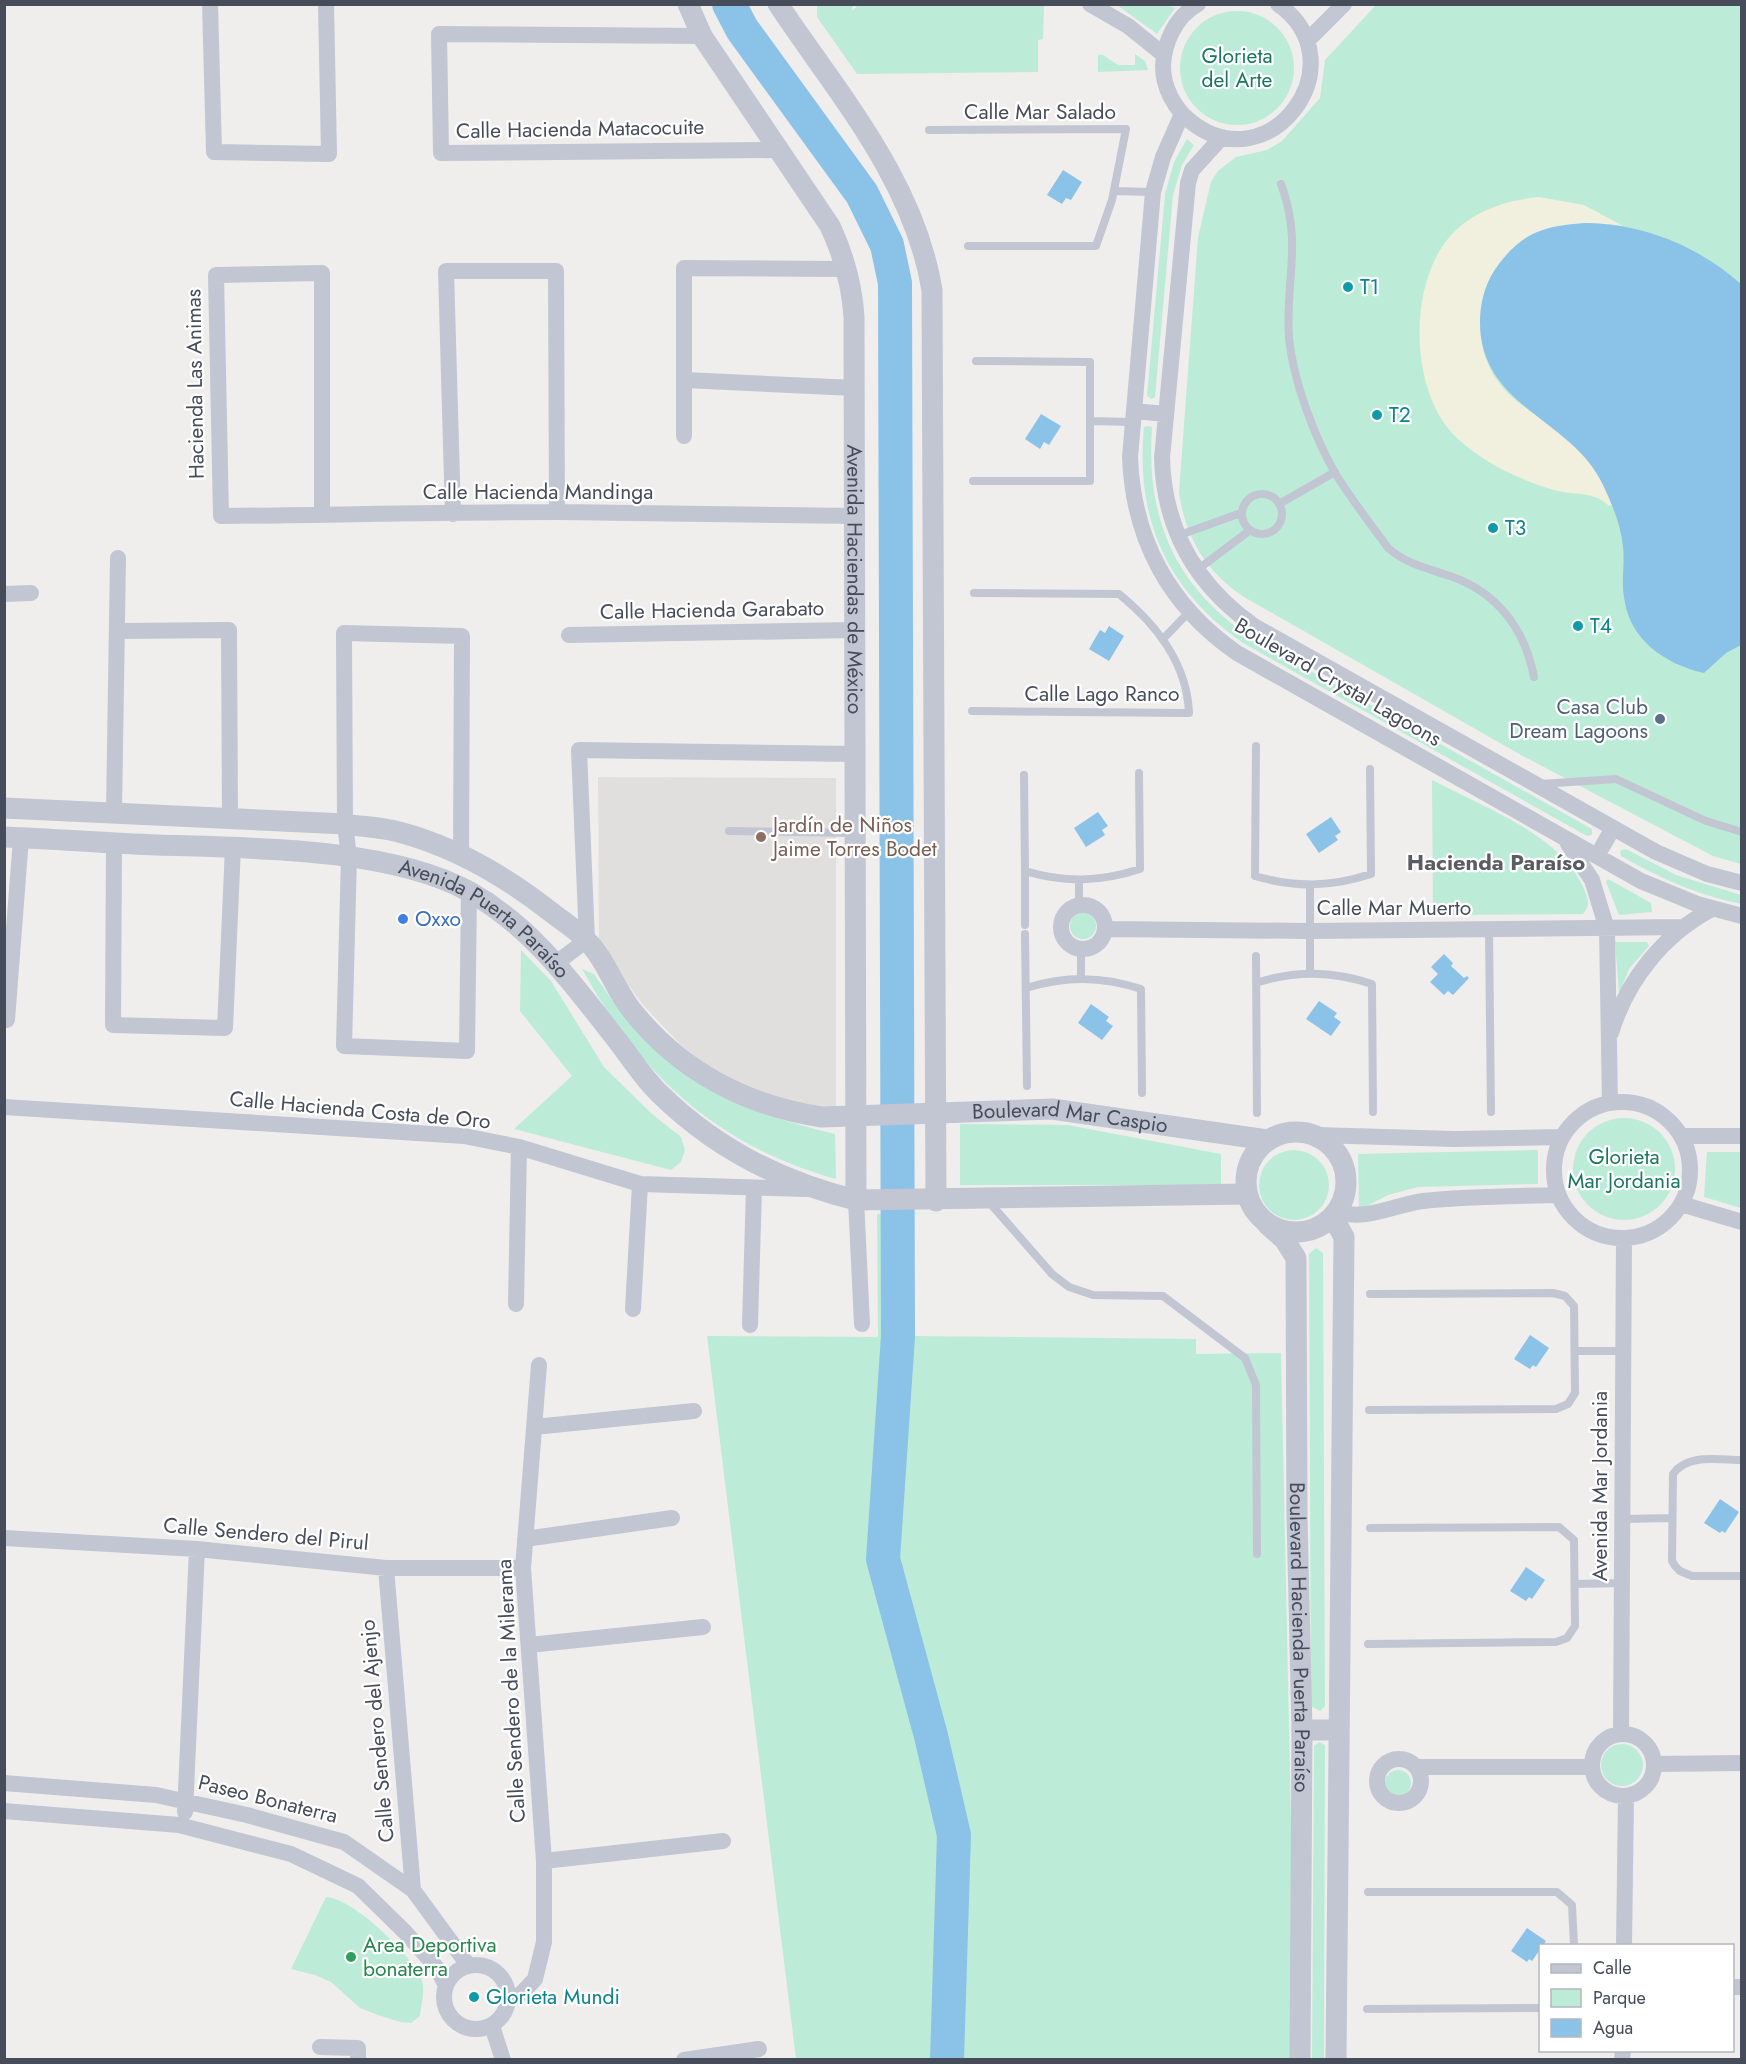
<svg xmlns="http://www.w3.org/2000/svg" width="1746" height="2064" font-family="Jost,sans-serif">
	<style>
		.education { fill: #e1dfde }
		.green { fill: #bcecd8 }
		.sand { fill: #f1efde }
		.water { fill: #8bc2e8 }
		.lines { fill: none; stroke-linecap: round; stroke-linejoin: round }
		.river { stroke: #8bc2e8; stroke-width: 34 }
		.service { stroke: #c1c6d2; stroke-width: 8 }
		.minor { stroke: #c1c6d2; stroke-width: 16 }
		.tertiary { stroke: #c1c6d2; stroke-width: 21 }
		.culture-dot { fill: #0f9aa8; stroke: #fff; stroke-width: 2 }
		.service-dot { fill: #5c6f8a; stroke: #fff; stroke-width: 2 }
		.education-dot { fill: #8d6e63; stroke: #fff; stroke-width: 2 }
		.shop-dot { fill: #3f7fe0; stroke: #fff; stroke-width: 2 }
		.leisure-dot { fill: #2e9e5b; stroke: #fff; stroke-width: 2 }
		.labels { text-anchor: middle; dominant-baseline: central; stroke-width: 4.5; stroke-linejoin: round; paint-order: stroke }
		.park-label { font-size: 21px; fill: #1a775b; stroke: #fff }
		.street-label { font-size: 21px; fill: #464c59; stroke: #fff }
		.culture-label { font-size: 21px; fill: #0d838f; stroke: #fff; text-anchor: start }
		.service-label { font-size: 21px; fill: #4e5e75; stroke: #fff; text-anchor: end }
		.education-label { font-size: 21px; fill: #785e54; stroke: #fff; text-anchor: start }
		.shop-label { font-size: 21px; fill: #366cbe; stroke: #fff; text-anchor: start }
		.leisure-label { font-size: 21px; fill: #27864d; stroke: #fff; text-anchor: start }
		.neighbourhood-label { font-size: 22px; font-weight: bold; fill: #5a5c62; stroke: #fff }
	</style>
	<rect width="100%" height="100%" fill="#f0eded"/>
	<!-- education -->
	<path class="education" d="M 598,777 L 836,778 L 836,1108 L 773,1099 L 718,1075 L 681,1045 L 643,1005 L 599,945 Z"/>
	<!-- green -->
	<path class="green" d="M 858,5 L 1044,6 L 1043,39 L 1038,40 L 1038,72 L 857,74 L 817,17 L 817,5 L 853,5 L 852,11 Z
		M 1117,5 L 1166,5 L 1175,8 L 1157,34 Z
		M 1376,5 L 1741,5 L 1741,864 L 1713,856 L 1521,755 L 1244,597 C 1206,572 1185,537 1179,492 L 1198,237 L 1211,182 L 1218,171 L 1236,157 L 1267,150 L 1282,141 L 1320,98 L 1325,60 Z
		M1180 68a57 57 0 1 1 114 0a57 57 0 1 1-114 0Z
		M 1135,54 L 1145,61 L 1148,70 L 1098,72 L 1098,55 L 1103,55 L 1118,65 L 1135,65 Z
		M 1187,139 L 1194,145 L 1182,165 L 1173,195 L 1155,397 L 1151,399 L 1147,396 L 1165,194 L 1174,162 Z
		M 1148,426 L 1152,427 C 1146,517 1173,583 1248,636 L 1592,829 L 1592,835 L 1587,836 L 1243,643 C 1167,590 1135,519 1144,427 Z
		M 1432,780 C 1481,806 1562,835 1584,889 C 1588,899 1591,905 1583,914 L 1433,915 Z
		M 1626,849 L 1676,875 L 1741,895 L 1741,904 C 1698,895 1659,878 1621,856 L 1620,851 Z
		M 1608,879 L 1651,903 L 1652,912 L 1619,915 L 1606,882 Z
		M1070 926a13 13 0 1 1 26 0a13 13 0 1 1-26 0Z
		M 1615,942 L 1647,942 L 1649,946 L 1629,969 L 1619,994 Z
		M 521,950 L 551,981 L 604,1067 L 652,1114 L 681,1137 L 685,1150 L 681,1162 L 671,1170 L 514,1129 L 572,1076 L 520,1011 Z
		M 582,969 L 594,974 C 661,1074 719,1106 835,1134 L 836,1179 C 718,1146 641,1076 582,969 Z
		M1573 1169a51 51 0 1 1 102 0a51 51 0 1 1-102 0Z
		M 960,1124 L 1068,1125 L 1221,1154 L 1221,1185 L 960,1185 Z
		M1259 1185a35 35 0 1 1 70 0a35 35 0 1 1-70 0Z
		M 1538,1150 L 1538,1184 L 1418,1187 L 1388,1195 L 1359,1210 L 1358,1154 Z
		M 1707,1152 L 1741,1152 L 1741,1208 L 1704,1197 Z
		M 964,1213 L 912,1214 L 915,1336 L 1196,1339 L 1196,1354 L 1281,1353 L 1293,1913 L 1291,2059 L 796,2059 L 707,1336 L 878,1337 L 877,1214 Z
		M 1316,1248 L 1323,1253 L 1325,1706 L 1320,1711 L 1311,1706 L 1309,1254 Z
		M 1319,1742 L 1325,1745 L 1324,2059 L 1312,2060 L 1314,1746 Z
		M1601 1765a21 21 0 1 1 42 0a21 21 0 1 1-42 0Z
		M1385 1783a13 13 0 1 1 26 0a13 13 0 1 1-26 0Z
		M 326,1897 C 353,1898 410,1954 421,1978 C 426,1988 421,2005 420,2016 L 411,2023 L 400,2022 L 378,2015 L 360,2008 L 331,1982 L 315,1975 L 291,1969 Z"/>
	<!-- sand -->
	<path class="sand" d="M 1539,197 L 1584,205 L 1623,226 C 1580,220 1530,223 1502,261 C 1472,302 1471,360 1512,397 C 1534,416 1560,429 1580,450 C 1595,466 1604,485 1612,505 L 1609,506 C 1593,490 1573,496 1554,490 C 1520,480 1484,463 1458,439 C 1408,394 1406,277 1456,230 C 1478,209 1509,200 1539,197 Z"/>
	<!-- water -->
	<path class="water" d="M 1063,170 L 1082,182 L 1071,200 L 1066,198 L 1062,204 L 1047,195 Z
		M 1586,223 C 1644,224 1698,246 1741,284 L 1741,645 L 1726,653 L 1704,673 C 1665,664 1629,640 1624,597 C 1621,581 1625,564 1623,547 C 1621,526 1613,506 1604,487 C 1573,418 1481,409 1480,323 C 1480,304 1484,287 1494,271 C 1520,233 1541,226 1586,223 Z
		M 1041,414 L 1061,426 L 1049,445 L 1044,442 L 1040,449 L 1025,439 Z
		M 1109,626 L 1124,636 L 1109,661 L 1089,649 L 1100,630 L 1105,633 Z
		M 1098,812 L 1108,826 L 1102,830 L 1105,835 L 1086,847 L 1074,828 Z
		M 1331,817 L 1341,832 L 1335,836 L 1338,840 L 1319,853 L 1306,834 Z
		M 1444,954 L 1453,963 L 1451,966 L 1464,978 L 1467,976 L 1469,978 L 1453,995 L 1448,991 L 1444,995 L 1430,982 L 1438,974 L 1431,967 Z
		M 1319,1001 L 1337,1013 L 1334,1017 L 1341,1022 L 1331,1036 L 1306,1019 Z
		M 1091,1004 L 1109,1017 L 1106,1021 L 1113,1026 L 1102,1040 L 1078,1023 Z
		M 1530,1335 L 1549,1348 L 1536,1367 L 1533,1365 L 1530,1369 L 1514,1359 Z
		M 1720,1499 L 1739,1512 L 1725,1533 L 1722,1531 L 1720,1533 L 1704,1523 Z
		M 1526,1567 L 1545,1580 L 1532,1599 L 1529,1597 L 1526,1601 L 1510,1591 Z
		M 1527,1928 L 1546,1941 L 1532,1961 L 1529,1959 L 1527,1962 L 1511,1951 Z"/>
	<g class="lines">
		<!-- river -->
		<path class="river" d="M 729,4 L 742,29 L 862,194 L 887,245 L 895,283 L 898,1336 L 883,1559 L 931,1736 L 954,1835 L 947,2060"/>
		<!-- service -->
		<path class="service" d="M 929,130 L 1126,129 L 1112,200 L 1096,246 L 968,246
			M 1281,184 C 1303,243 1285,280 1289,338 C 1293,380 1314,436 1335,473 C 1351,499 1370,523 1388,548 C 1408,565 1427,568 1450,576 C 1497,592 1525,629 1534,677
			M 1114,191 L 1153,192
			M 1090,421 L 1133,422
			M 973,481 L 1090,481 L 1090,362 L 976,361
			M1242 514a20 20 0 1 1 40 0a20 20 0 1 1-40 0Z
			M 1279,504 L 1335,472
			M 1177,536 L 1241,513
			M 1197,570 L 1249,531
			M 1163,639 L 1189,612
			M 972,711 L 1189,713 C 1187,663 1157,625 1119,594 L 974,593
			M 1256,746 L 1255,876 C 1296,888 1331,887 1371,874 L 1370,769
			M 1024,775 L 1025,871 C 1065,883 1100,882 1140,869 L 1139,773
			M 1540,784 L 1616,779 L 1706,821 L 1742,832
			M 729,831 L 855,833
			M 1025,871 L 1025,925
			M 1079,881 L 1079,905
			M 1310,886 L 1310,973
			M 1489,930 L 1491,1112
			M 1025,934 L 1027,1086
			M 1081,949 L 1081,978
			M 1256,956 L 1257,1113
			M 1256,983 C 1296,970 1332,971 1372,984 L 1373,1112
			M 1026,988 C 1066,976 1101,976 1141,989 L 1142,1093
			M 989,1202 L 1052,1274 L 1069,1287 L 1093,1295 L 1163,1296 L 1245,1358 L 1256,1385 L 1257,1554
			M 1575,1351 L 1623,1351
			M 1369,1410 L 1556,1409 L 1568,1404 L 1575,1393 L 1574,1306 L 1565,1296 L 1553,1293 L 1370,1294
			M 1742,1460 C 1720,1460 1687,1453 1673,1474 L 1672,1561 L 1675,1566 L 1680,1571 L 1692,1576 L 1742,1576
			M 1623,1519 L 1672,1518
			M 1575,1584 L 1623,1583
			M 1368,1644 L 1556,1642 L 1567,1638 L 1575,1626 L 1574,1540 L 1559,1527 L 1370,1528
			M 1368,1892 L 1557,1892 L 1572,1905 L 1574,1946
			M 1367,2009 L 1540,2008"/>
		<!-- minor -->
		<path class="minor" d="M 210,4 L 214,152 L 329,154 L 326,4
			M 1090,4 L 1128,26 L 1164,55
			M 1198,4 C 1176,16 1164,42 1163,66 C 1163,87 1174,108 1190,121 C 1269,185 1361,63 1278,4
			M 702,36 L 439,34 L 441,153 L 777,150
			M 1307,41 L 1344,4
			M 1182,114 L 1163,157 L 1153,192 L 1130,457 C 1133,539 1169,606 1237,653 L 1641,881 L 1697,904 L 1742,916
			M 1222,137 L 1192,170 L 1188,183 L 1162,458 C 1164,529 1196,585 1254,626 L 1656,852 L 1707,874 L 1742,883
			M 685,380 L 854,388
			M 1134,411 L 1166,414
			M 684,436 L 684,268 L 848,269
			M 453,514 L 446,271 L 556,271 L 557,512
			M 322,515 L 322,273 L 216,275 L 221,516 C 333,515 446,512 558,512 C 657,513 756,515 855,516
			M 4,594 L 31,593
			M 117,631 L 229,630 L 230,818
			M 569,635 L 855,630
			M 114,812 L 118,558
			M 114,843 L 113,1025 L 225,1028 L 233,847
			M 1568,844 L 1592,880 L 1607,929 L 1610,1103
			M 461,853 L 462,636 L 344,633 L 345,824 L 349,857 L 344,1046 L 467,1051 L 469,892
			M 1597,856 L 1613,828
			M1061 927a22 22 0 1 1 44 0a22 22 0 1 1-44 0Z
			M 1106,929 L 1310,931 L 1682,927
			M 556,963 L 587,940 L 579,750 L 855,754
			M 4,1020 L 7,1020 L 21,838
			M 1611,1033 C 1627,980 1663,935 1712,909
			M1554 1170a68 68 0 1 1 136 0a68 68 0 1 1-136 0Z
			M 4,1107 L 464,1136 L 519,1147 L 640,1184 L 806,1189
			M 1316,1135 L 1454,1139 L 1562,1137
			M 1682,1136 L 1742,1136
			M 856,1200 L 862,1324
			M 1681,1204 L 1742,1222
			M 1337,1212 C 1368,1221 1393,1205 1423,1201 C 1468,1196 1514,1196 1558,1195
			M 516,1304 L 519,1147
			M 633,1309 L 640,1184
			M 750,1325 L 754,1188
			M 534,1427 L 694,1411
			M 4,1538 L 197,1549 L 386,1568 L 523,1568
			M 525,1539 L 672,1518
			M 386,1568 L 413,1890
			M 529,1645 L 703,1627
			M1592 1765a31 31 0 1 1 62 0a31 31 0 1 1-62 0Z
			M 1621,1734 L 1624,1238
			M1377 1781a22 22 0 1 1 44 0a22 22 0 1 1-44 0Z
			M 1655,1764 L 1742,1763
			M 1416,1767 L 1591,1767
			M 4,1783 L 156,1795 L 247,1815 L 344,1842 L 413,1890 L 468,1965
			M 4,1811 L 179,1825 L 291,1854 L 358,1886 L 406,1933 L 437,1968 L 445,1984
			M 185,1812 L 197,1549
			M 544,1861 L 723,1841
			M 1624,1946 L 1626,1797
			M444 1997a32 32 0 1 1 64 0a32 32 0 1 1-64 0Z
			M 1732,1987 L 1742,1987
			M 509,2000 L 522,1993 L 535,1979 L 544,1942 L 544,1861 L 523,1568 L 539,1365
			M 492,2026 L 503,2060
			M 320,2047 L 358,2048 L 358,2060
			M 684,2060 L 759,2049
			M 1622,2060 L 1623,2050"/>
		<!-- tertiary -->
		<g class="tertiary">
			<path id="s1" d="M 688,4 L 702,36 L 830,226 C 844,256 852,284 854,317 L 856,1200"/>
			<path d="M 778,4 C 838,94 914,180 932,290 L 936,1201"/>
			<path id="s2" d="M 4,808 L 345,824 C 363,827 382,827 399,832 C 456,847 505,876 551,912 C 562,921 576,929 586,940 C 605,958 614,987 630,1008 C 678,1070 746,1106 822,1117 L 1052,1109 L 1267,1140"/>
			<path id="s3" d="M 4,837 C 55,839 106,843 157,845 C 248,848 389,847 470,892 C 534,928 576,988 620,1044 C 633,1061 645,1080 660,1094 C 716,1149 781,1182 856,1200 L 1246,1194"/>
			<circle cx="1296" cy="1182" r="50"/>
			<path d="M 1333,1217 L 1344,1237 L 1336,2060"/>
			<path id="s4" d="M 1268,1225 L 1284,1239 L 1296,1258 L 1297,1516 L 1302,1730 L 1300,2060"/>
			<path d="M 1302,1730 L 1338,1730"/>
		</g>
	</g>
	<!-- markers -->
	<g class="culture-dot">
		<circle cx="1348" cy="287" r="6"/>
		<circle cx="1377" cy="415" r="6"/>
		<circle cx="1493" cy="528" r="6"/>
		<circle cx="1578" cy="626" r="6"/>
		<circle cx="474" cy="1997" r="6"/>
	</g>
	<circle class="service-dot" cx="1660" cy="719" r="6"/>
	<circle class="education-dot" cx="761" cy="837" r="6"/>
	<circle class="shop-dot" cx="403" cy="919" r="6"/>
	<circle class="leisure-dot" cx="351" cy="1957" r="6"/>
	<g class="labels">
		<!-- park labels -->
		<g class="park-label">
			<text x="1237" y="56">Glorieta<tspan x="1237" dy="24">del Arte</tspan></text>
			<text x="1624" y="1157">Glorieta<tspan x="1624" dy="24">Mar Jordania</tspan></text>
		</g>
		<!-- street labels -->
		<g class="street-label">
			<text x="1040" y="112">Calle Mar Salado</text>
			<text transform="translate(580 129) rotate(-1)">Calle Hacienda Matacocuite</text>
			<text transform="translate(195 384) rotate(-91)">Hacienda Las Animas</text>
			<text x="538" y="492">Calle Hacienda Mandinga</text>
			<text stroke="none"><textPath href="#s1" startOffset="621">Avenida Haciendas de México</textPath></text>
			<text transform="translate(712 610) rotate(-1)">Calle Hacienda Garabato</text>
			<text transform="translate(1338 682) rotate(30)">Boulevard Crystal Lagoons</text>
			<text x="1102" y="694">Calle Lago Ranco</text>
			<text x="1394" y="908">Calle Mar Muerto</text>
			<text stroke="none"><textPath href="#s3" startOffset="498">Avenida Puerta Paraíso</textPath></text>
			<text transform="translate(360 1110) rotate(5)">Calle Hacienda Costa de Oro</text>
			<text stroke="none"><textPath href="#s2" startOffset="1170">Boulevard Mar Caspio</textPath></text>
			<text transform="translate(1600 1486) rotate(-90)">Avenida Mar Jordania</text>
			<text transform="translate(266 1534) rotate(5)">Calle Sendero del Pirul</text>
			<text stroke="none"><textPath href="#s4" startOffset="423">Boulevard Hacienda Puerta Paraíso</textPath></text>
			<text transform="translate(511 1691) rotate(-93)">Calle Sendero de la Milerama</text>
			<text transform="translate(377 1731) rotate(-95)">Calle Sendero del Ajenjo</text>
			<text transform="translate(268 1799) rotate(14)">Paseo Bonaterra</text>
		</g>
		<!-- culture labels -->
		<g class="culture-label">
			<text x="1360" y="287">T1</text>
			<text x="1389" y="415">T2</text>
			<text x="1505" y="528">T3</text>
			<text x="1590" y="626">T4</text>
			<text x="486" y="1997">Glorieta Mundi</text>
		</g>
		<!-- service labels -->
		<g class="service-label">
			<text x="1648" y="707">Casa Club<tspan x="1648" dy="24">Dream Lagoons</tspan></text>
		</g>
		<!-- education labels -->
		<g class="education-label">
			<text x="773" y="825">Jardín de Niños<tspan x="773" dy="24">Jaime Torres Bodet</tspan></text>
		</g>
		<!-- shop labels -->
		<g class="shop-label">
			<text x="415" y="919">Oxxo</text>
		</g>
		<!-- leisure labels -->
		<g class="leisure-label">
			<text x="363" y="1945">Area Deportiva<tspan x="363" dy="24">bonaterra</tspan></text>
		</g>
		<!-- neighbourhood labels -->
		<g class="neighbourhood-label">
			<text x="1496" y="862">Hacienda Paraíso</text>
		</g>
	</g>
	<!-- border -->
	<rect width="1746" height="2064" fill="none" stroke="#464c59" stroke-width="12"/>
	<!-- legend -->
	<rect x="1539" y="1944" width="195" height="108" fill="#ffffff" stroke="#b5b7bd" stroke-width="1.5"/>
	<rect x="1551" y="1964" width="30" height="9" fill="#c1c6d2" stroke="#b5b7bd" stroke-width="1.5"/>
	<text x="1593" y="1974" font-size="18" fill="#464c59">Calle</text>
	<rect x="1551" y="1989" width="30" height="18" fill="#bcecd8" stroke="#b5b7bd" stroke-width="1.5"/>
	<text x="1593" y="2004" font-size="18" fill="#464c59">Parque</text>
	<rect x="1551" y="2019" width="30" height="18" fill="#8bc2e8" stroke="#b5b7bd" stroke-width="1.5"/>
	<text x="1593" y="2034" font-size="18" fill="#464c59">Agua</text>
</svg>
